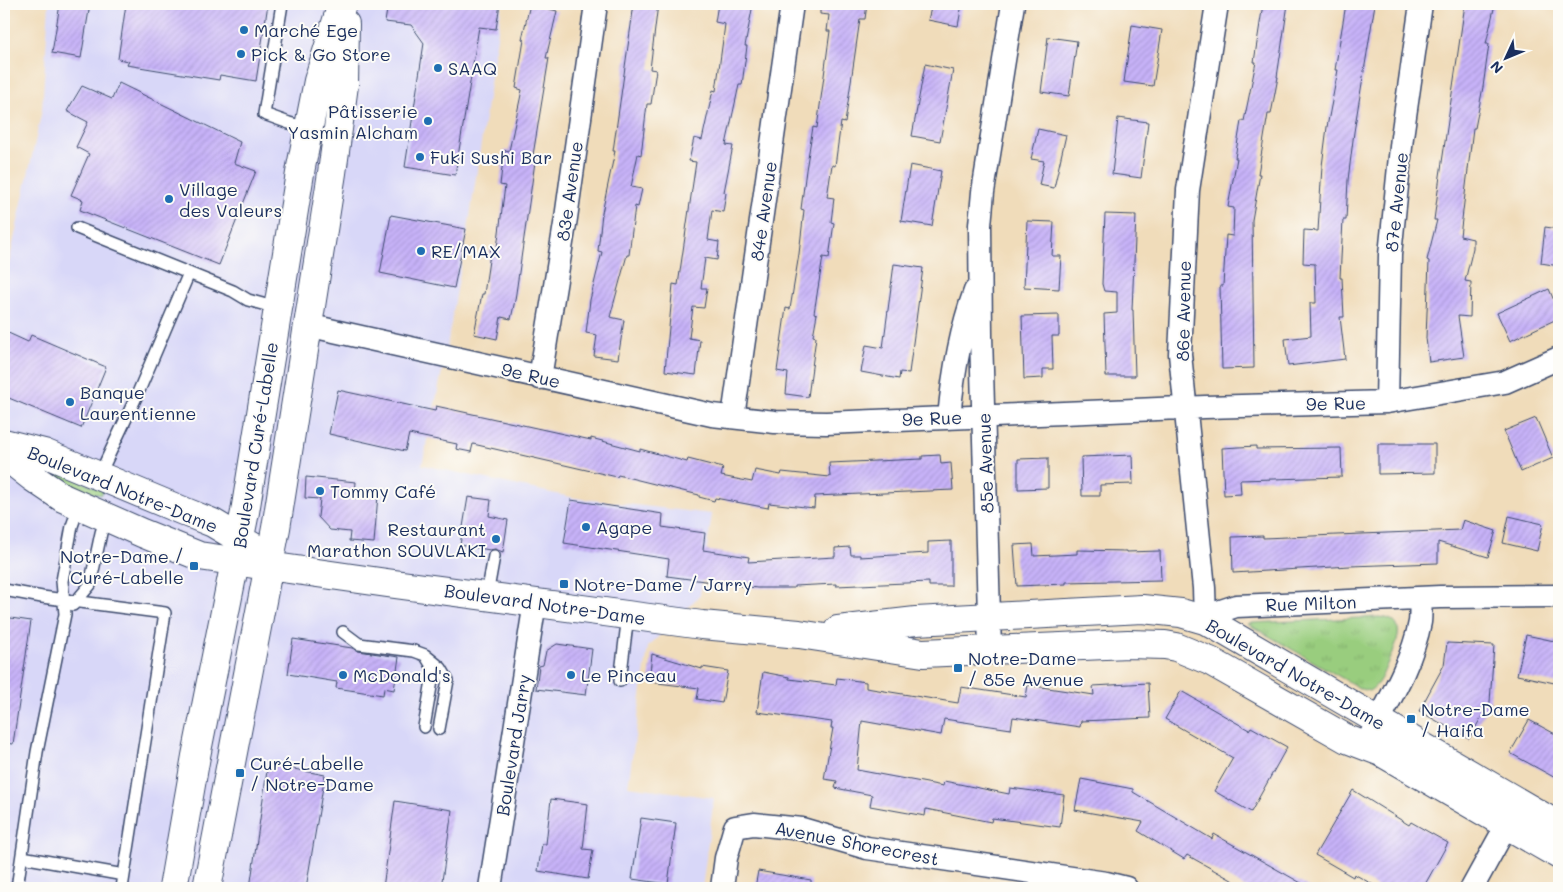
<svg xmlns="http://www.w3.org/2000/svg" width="1563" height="892" font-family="Mali,sans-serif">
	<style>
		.built { fill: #d8d7f8 }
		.green { fill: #99cd7e; stroke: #5a7e6e }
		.park { fill: url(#park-tufts); stroke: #5a7e6e }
		.building { fill: url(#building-hatch) }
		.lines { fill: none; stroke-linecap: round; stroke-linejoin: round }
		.service-casing { stroke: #3b496c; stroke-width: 14 }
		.minor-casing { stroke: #3b496c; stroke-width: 25 }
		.tertiary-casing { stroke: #3b496c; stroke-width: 30 }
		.primary-casing { stroke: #3b496c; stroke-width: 30 }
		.service { stroke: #fff; stroke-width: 11 }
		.minor { stroke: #fff; stroke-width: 22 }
		.tertiary { stroke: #fff; stroke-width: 28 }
		.primary { stroke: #fff; stroke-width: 28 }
		.poi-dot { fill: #1f6fb2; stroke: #fdfcf7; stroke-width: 2 }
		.labels { text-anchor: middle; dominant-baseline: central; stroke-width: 4; stroke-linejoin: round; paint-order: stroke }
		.poi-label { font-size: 18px; fill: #1b2f5e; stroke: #fdfcf7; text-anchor: start }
		.street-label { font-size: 18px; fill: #1b2f5e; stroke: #fdfcf7 }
	</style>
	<defs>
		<pattern id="park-tufts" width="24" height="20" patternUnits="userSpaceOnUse" patternTransform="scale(1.25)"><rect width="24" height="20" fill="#99cd7e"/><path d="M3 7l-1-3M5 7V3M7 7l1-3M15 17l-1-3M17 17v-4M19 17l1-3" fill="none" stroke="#83b06f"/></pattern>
		<pattern id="building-hatch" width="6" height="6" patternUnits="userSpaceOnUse" patternTransform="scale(1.25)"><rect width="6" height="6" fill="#c7b2f8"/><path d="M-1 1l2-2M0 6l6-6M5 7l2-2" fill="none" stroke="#aa99d7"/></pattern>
	</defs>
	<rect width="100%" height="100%" fill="#fdfcf7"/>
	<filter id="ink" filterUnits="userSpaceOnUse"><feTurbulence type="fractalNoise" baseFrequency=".02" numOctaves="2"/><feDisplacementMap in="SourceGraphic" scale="10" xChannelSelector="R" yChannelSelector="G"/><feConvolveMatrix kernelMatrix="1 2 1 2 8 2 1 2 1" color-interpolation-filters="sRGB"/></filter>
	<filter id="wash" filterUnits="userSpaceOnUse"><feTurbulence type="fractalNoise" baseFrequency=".0096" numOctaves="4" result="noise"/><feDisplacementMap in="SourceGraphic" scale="20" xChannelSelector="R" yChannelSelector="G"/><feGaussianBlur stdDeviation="1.12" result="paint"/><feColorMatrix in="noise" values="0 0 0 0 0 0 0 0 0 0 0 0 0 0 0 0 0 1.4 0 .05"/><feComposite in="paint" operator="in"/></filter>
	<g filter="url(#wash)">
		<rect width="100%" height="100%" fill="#f0dcba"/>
		<!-- built -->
		<path class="built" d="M 49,4 L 502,4 L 469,223 L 445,357 L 422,465 L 575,498 L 712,514 L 700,595 L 648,647 L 628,786 L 714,798 L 702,888 L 4,888 L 4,286 L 42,110 Z"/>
		<!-- green -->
		<path class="green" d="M 41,464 L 104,491 L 101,495 L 76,490 L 39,468 Z"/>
		<!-- park -->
		<path class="park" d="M 1380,617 C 1410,620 1396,645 1388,662 C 1383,673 1380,685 1369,691 L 1361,689 L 1248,624 L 1252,623 Z"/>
		<g id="blocks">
			<!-- building -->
			<path class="building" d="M 60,4 L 90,4 L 81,58 L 52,53 Z
				M 126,4 L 268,4 L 256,81 L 220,75 L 219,80 L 127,65 L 129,61 L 118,59 Z
				M 388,4 L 500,4 L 496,29 L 479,27 L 455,175 L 405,167 L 424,43 L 411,25 L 385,22 Z
				M 530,4 L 557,11 L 546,58 L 549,58 L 533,155 L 536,155 L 515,300 L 511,319 L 501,317 L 497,339 L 474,334 L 482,294 L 484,294 L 491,247 L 497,248 L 505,186 L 500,185 L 502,168 L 505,150 L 509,151 L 522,90 L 516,88 L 524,40 L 522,39 Z
				M 634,4 L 658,4 L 650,69 L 656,70 L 651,104 L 647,104 L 641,155 L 638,154 L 631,187 L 642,189 L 638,207 L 635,206 L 629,255 L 627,255 L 610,317 L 624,320 L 618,359 L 594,356 L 597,335 L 586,333 L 590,300 L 602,252 L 598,251 L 602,213 L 615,151 L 613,151 Z
				M 718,4 L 753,4 L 745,46 L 747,46 L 742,85 L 739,85 L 726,145 L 733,146 L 724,192 L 726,193 L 723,212 L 712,210 L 708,240 L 719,242 L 717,260 L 705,258 L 701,288 L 707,288 L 704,308 L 693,307 L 689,338 L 700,340 L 696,375 L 665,371 L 673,284 L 678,285 L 696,162 L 689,161 L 694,138 L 702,140 L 713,90 L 716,91 L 724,32 L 725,24 L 715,22 Z
				M 820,4 L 867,4 L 865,19 L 860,19 L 845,123 L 841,122 L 835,166 L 832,165 L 827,197 L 834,198 L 831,222 L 834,223 L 829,258 L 823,257 L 814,313 L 817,314 L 813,336 L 816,337 L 808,397 L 786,394 L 788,373 L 777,371 L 786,308 L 790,309 L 799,254 L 804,210 L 801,209 L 806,170 L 813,127 L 817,128 L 830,31 L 827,31 L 829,15 L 820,14 Z
				M 932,4 L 962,4 L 958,26 L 928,20 Z
				M 1263,4 L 1288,4 L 1277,77 L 1278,77 L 1271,114 L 1268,114 L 1258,174 L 1260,174 L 1252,220 L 1254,368 L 1222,369 L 1220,286 L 1223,286 L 1226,235 L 1233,236 L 1234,208 L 1228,207 L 1237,158 L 1235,158 L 1241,121 L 1244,121 L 1256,62 L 1254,62 Z
				M 1346,4 L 1375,4 L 1354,132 L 1348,180 L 1346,220 L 1343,220 L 1340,278 L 1342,278 L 1344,317 L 1340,317 L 1345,359 L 1288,366 L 1285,339 L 1311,336 L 1310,303 L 1316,303 L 1315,264 L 1303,263 L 1304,230 L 1318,231 L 1322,166 L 1327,127 L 1338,70 L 1335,70 Z
				M 1465,4 L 1495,4 L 1486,44 L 1489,44 L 1483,87 L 1475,128 L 1473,128 L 1460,236 L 1473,239 L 1473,248 L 1465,281 L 1471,282 L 1470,317 L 1458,316 L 1464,357 L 1429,362 L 1426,338 L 1429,261 L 1427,260 L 1437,220 L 1434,220 L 1439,183 Z
				M 1132,25 L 1162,30 L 1153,86 L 1124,82 Z
				M 1048,37 L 1077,41 L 1069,96 L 1041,92 Z
				M 925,64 L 953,70 L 940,141 L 912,136 Z
				M 119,83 L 240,142 L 234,163 L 256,171 L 219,265 L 80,210 L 83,200 L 71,195 L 89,154 L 76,147 L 88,122 L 67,111 L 82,86 L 112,99 Z
				M 1118,118 L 1148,122 L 1141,178 L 1112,174 Z
				M 1038,129 L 1066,135 L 1054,188 L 1039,185 L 1044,161 L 1031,159 Z
				M 910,165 L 941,171 L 932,226 L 901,221 Z
				M 1105,214 L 1136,215 L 1132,310 L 1133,310 L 1135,376 L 1106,376 L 1104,314 L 1117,313 L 1117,292 L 1104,291 L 1102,284 Z
				M 391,215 L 466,229 L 454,288 L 380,273 Z
				M 1027,221 L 1054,222 L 1052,256 L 1061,256 L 1059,289 L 1024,287 Z
				M 1545,227 L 1559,229 L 1559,266 L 1541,263 Z
				M 894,264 L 923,268 L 909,373 L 900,372 L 899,379 L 861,372 L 866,345 L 883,348 Z
				M 1549,289 L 1559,312 L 1559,318 L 1510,341 L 1497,313 Z
				M 1059,315 L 1059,336 L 1052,336 L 1053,369 L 1043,369 L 1043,378 L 1024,379 L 1022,316 Z
				M 4,331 L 28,342 L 31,335 L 106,367 L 81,428 L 4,396 Z
				M 338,390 L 435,411 L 436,406 L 591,440 L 591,438 L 640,451 L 640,449 L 687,462 L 688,459 L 723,468 L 721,476 L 752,482 L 755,470 L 781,475 L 782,472 L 830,477 L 829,463 L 922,459 L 922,456 L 940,455 L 941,464 L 951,463 L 953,490 L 815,496 L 814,508 L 769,503 L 768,508 L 715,498 L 714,501 L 699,497 L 699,495 L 618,475 L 617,477 L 473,444 L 471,452 L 456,449 L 457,444 L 409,434 L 405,451 L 329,434 Z
				M 1536,418 L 1553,458 L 1521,472 L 1504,431 Z
				M 1378,444 L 1435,444 L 1435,473 L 1378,474 Z
				M 1256,446 L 1256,449 L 1341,448 L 1342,477 L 1240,480 L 1241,494 L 1224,495 L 1222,448 Z
				M 1132,455 L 1133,484 L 1100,485 L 1100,496 L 1082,496 L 1081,457 Z
				M 1048,458 L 1048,488 L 1018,489 L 1018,459 Z
				M 306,477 L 356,482 L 355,493 L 378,495 L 374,543 L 349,541 L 350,532 L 330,530 L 318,517 L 320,499 L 305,498 Z
				M 468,497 L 491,500 L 489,516 L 508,520 L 503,552 L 495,549 L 490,550 L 460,545 Z
				M 571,500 L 663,514 L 662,527 L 705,533 L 703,550 L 749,557 L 748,562 L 835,557 L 835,548 L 850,547 L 851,555 L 860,555 L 860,557 L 928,553 L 928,542 L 951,541 L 951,586 L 929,586 L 929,582 L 836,586 L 836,584 L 794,586 L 794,588 L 757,588 L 667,576 L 669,559 L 564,543 Z
				M 1509,516 L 1543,524 L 1537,551 L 1503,543 Z
				M 1463,520 L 1496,531 L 1488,557 L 1438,542 L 1438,563 L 1350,566 L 1233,573 L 1232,537 L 1263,536 L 1263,538 L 1460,530 Z
				M 1033,544 L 1034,556 L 1077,554 L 1077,550 L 1126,551 L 1126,552 L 1160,551 L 1161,580 L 1066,582 L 1066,584 L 1017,586 L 1014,545 Z
				M 4,617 L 31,621 L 13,744 L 4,743 Z
				M 1526,635 L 1559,642 L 1559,684 L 1517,675 Z
				M 293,639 L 352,648 L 358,651 L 399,657 L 394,690 L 384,688 L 383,695 L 336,688 L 337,682 L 288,674 Z
				M 1447,643 L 1494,645 L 1490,702 L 1469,739 L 1419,711 L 1444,665 Z
				M 557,644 L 592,649 L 586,695 L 536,689 L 539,666 L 543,665 L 546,651 Z
				M 652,654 L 702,669 L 702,667 L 728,671 L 722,703 L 697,699 L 699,688 L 649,682 Z
				M 763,672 L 789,677 L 789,679 L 836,685 L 837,678 L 866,682 L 866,688 L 958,703 L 961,687 L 1026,697 L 1028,685 L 1094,695 L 1093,686 L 1148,683 L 1150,718 L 1081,721 L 1080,727 L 1013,717 L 1011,729 L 944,719 L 941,735 L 862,721 L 857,770 L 943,786 L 944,781 L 1009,794 L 1010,788 L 1064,795 L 1060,827 L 992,818 L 991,822 L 926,809 L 925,816 L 870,806 L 872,795 L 835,788 L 837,781 L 824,779 L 833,728 L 831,728 L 832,722 L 757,712 Z
				M 1181,691 L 1249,730 L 1251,727 L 1287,747 L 1251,812 L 1214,791 L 1233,758 L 1165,719 Z
				M 1529,720 L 1559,736 L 1559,780 L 1510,753 Z
				M 268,764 L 325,775 L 306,888 L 250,888 Z
				M 1081,779 L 1133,789 L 1133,792 L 1212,839 L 1214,834 L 1310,888 L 1246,888 L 1187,855 L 1184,859 L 1138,831 L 1143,822 L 1075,810 Z
				M 1353,790 L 1409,825 L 1411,822 L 1448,843 L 1423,888 L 1379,888 L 1354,874 L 1353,877 L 1315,855 Z
				M 551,799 L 588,804 L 583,849 L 593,850 L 588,879 L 538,871 L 542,844 L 546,844 Z
				M 395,801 L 452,810 L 441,888 L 383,888 Z
				M 641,818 L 676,823 L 668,884 L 632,879 Z
				M 758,871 L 811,880 L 811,888 L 755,888 Z"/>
		</g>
	</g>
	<g filter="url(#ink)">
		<use href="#blocks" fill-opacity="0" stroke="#3b496c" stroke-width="1"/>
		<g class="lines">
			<!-- service casing -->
			<g class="service-casing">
				<path id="service" d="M 282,4 L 264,114 L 289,123 L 309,128
					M 77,228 L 233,291 L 248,300 L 277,308
					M 99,476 L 138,393 L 189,273
					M 4,590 L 42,597 L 165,613 L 122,888
					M 487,595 L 494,556
					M 73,605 L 90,585 L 101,533 L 106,517
					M 343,632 L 359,644 L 414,651 L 425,655 L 441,668 L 448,680 L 439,729
					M 620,681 L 628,615
					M 424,727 L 433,675 L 433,668 L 427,658
					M 22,857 L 124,875
					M 17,888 L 37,752 L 65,614 L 62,581 L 72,526 L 79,506"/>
			</g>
			<!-- minor casing -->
			<g class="minor-casing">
				<path id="minor" d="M 307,325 L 712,415 L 775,422 L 826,423 L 1205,407 L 1387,402 L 1505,382 L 1559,358
					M 540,378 L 566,218 L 596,4
					M 1387,402 L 1390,255 L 1402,137 L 1421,4
					M 733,417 L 792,4
					M 949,418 C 953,374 960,332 975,291
					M 1205,620 L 1204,588 L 1180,354 L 1188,190 L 1217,4
					M 1205,620 L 1218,612 L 1236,606 L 1440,597 L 1559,596
					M 990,650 L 981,335 L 980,225 L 983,192 L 1013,4
					M 1365,746 C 1385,707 1412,665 1420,622 C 1421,614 1420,606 1421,598
					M 490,888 L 535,602
					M 722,888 L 726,858 L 735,827 L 754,824 L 802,829 L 867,848 L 1106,883 L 1126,888
					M 1472,888 L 1515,810"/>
			</g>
			<!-- tertiary casing -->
			<g class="tertiary-casing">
				<path id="tertiary" d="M 4,443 L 44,453 L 188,513 L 213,523 L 260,551
					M 4,455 L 32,477 L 63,498 L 142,533 L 199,556 L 387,583 L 702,625 L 799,634 L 923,653 L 1128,644 L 1165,645 L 1176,647 L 1210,661 L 1347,739 L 1381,752 L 1559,855
					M 838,630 L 916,621 L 1142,609 L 1181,613 L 1205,620 L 1216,626 L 1559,826"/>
			</g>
			<!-- primary casing -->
			<g class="primary-casing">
				<path id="primary" d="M 173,888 L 196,756 L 245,512 L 301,167 L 318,81 L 342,4
					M 207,888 L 276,528 L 332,173 L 344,85 L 345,24"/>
			</g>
			<!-- service -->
			<use href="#service" class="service"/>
			<!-- minor -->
			<use href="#minor" class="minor"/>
			<!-- tertiary -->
			<use href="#tertiary" class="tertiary"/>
			<!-- primary -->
			<use href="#primary" class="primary"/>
		</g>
	</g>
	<!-- markers -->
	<g class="poi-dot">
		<circle cx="244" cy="30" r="5"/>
		<circle cx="241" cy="54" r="5"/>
		<circle cx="438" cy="68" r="5"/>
		<circle cx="428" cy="121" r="5"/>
		<circle cx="420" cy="157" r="5"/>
		<circle cx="169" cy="199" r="5"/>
		<circle cx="421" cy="251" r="5"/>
		<circle cx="70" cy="402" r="5"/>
		<circle cx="320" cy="491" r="5"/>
		<circle cx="586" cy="527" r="5"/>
		<circle cx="496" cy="539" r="5"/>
		<rect x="189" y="561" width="10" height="10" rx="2.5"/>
		<rect x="559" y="579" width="10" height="10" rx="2.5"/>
		<rect x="953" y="663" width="10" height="10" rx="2.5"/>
		<circle cx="343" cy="675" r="5"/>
		<circle cx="571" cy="675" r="5"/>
		<rect x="1406" y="714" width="10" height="10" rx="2.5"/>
		<rect x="235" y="768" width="10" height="10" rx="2.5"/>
	</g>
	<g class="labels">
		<!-- poi labels -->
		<g class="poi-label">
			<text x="254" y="30">Marché Ege</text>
			<text x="251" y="54">Pick &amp; Go Store</text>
			<text x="448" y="68">SAAQ</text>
			<text x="418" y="111" text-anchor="end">Pâtisserie<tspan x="418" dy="21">Yasmin Alcham</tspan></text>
			<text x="430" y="157">Fuki Sushi Bar</text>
			<text x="179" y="189">Village<tspan x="179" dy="21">des Valeurs</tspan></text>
			<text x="431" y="251">RE/MAX</text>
			<text x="80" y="392">Banque<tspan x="80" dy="21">Laurentienne</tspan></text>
			<text x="330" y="491">Tommy Café</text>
			<text x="596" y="527">Agape</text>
			<text x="486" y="529" text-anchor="end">Restaurant<tspan x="486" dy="21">Marathon SOUVLAKI</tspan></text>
			<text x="184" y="556" text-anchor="end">Notre-Dame /<tspan x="184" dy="21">Curé-Labelle</tspan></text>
			<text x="574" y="584">Notre-Dame / Jarry</text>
			<text x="968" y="658">Notre-Dame<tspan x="968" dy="21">/ 85e Avenue</tspan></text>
			<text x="353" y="675">McDonald's</text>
			<text x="581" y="675">Le Pinceau</text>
			<text x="1421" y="709">Notre-Dame<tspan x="1421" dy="21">/ Haifa</tspan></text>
			<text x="250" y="763">Curé-Labelle<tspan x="250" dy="21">/ Notre-Dame</tspan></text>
		</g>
		<!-- street labels -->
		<g class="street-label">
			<text transform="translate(569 191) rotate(-82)">83e Avenue</text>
			<text transform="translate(1396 202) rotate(-84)">87e Avenue</text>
			<text transform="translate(763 211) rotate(-82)">84e Avenue</text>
			<text transform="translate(1183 311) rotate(-89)">86e Avenue</text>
			<text transform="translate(531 375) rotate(13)">9e Rue</text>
			<text transform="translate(1336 403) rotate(-1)">9e Rue</text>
			<text transform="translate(932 418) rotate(-2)">9e Rue</text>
			<text transform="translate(255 445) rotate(-81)">Boulevard Curé-Labelle</text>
			<text transform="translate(985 463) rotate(-92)">85e Avenue</text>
			<text transform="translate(123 489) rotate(22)">Boulevard Notre-Dame</text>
			<text transform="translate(1311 603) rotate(-2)">Rue Milton</text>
			<text transform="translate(545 604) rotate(8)">Boulevard Notre-Dame</text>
			<text transform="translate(1296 674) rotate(30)">Boulevard Notre-Dame</text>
			<text transform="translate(513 745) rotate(-81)">Boulevard Jarry</text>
			<text transform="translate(857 843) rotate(11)">Avenue Shorecrest</text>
		</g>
	</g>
	<!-- margin -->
	<rect width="1563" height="892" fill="none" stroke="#fdfcf7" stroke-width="20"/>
	<!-- north arrow -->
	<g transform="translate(1506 58) rotate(226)" stroke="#fdfcf7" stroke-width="4" paint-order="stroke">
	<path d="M0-4L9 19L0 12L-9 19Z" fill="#1b2f5e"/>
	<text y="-8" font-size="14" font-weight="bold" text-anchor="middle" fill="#1b2f5e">N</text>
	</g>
</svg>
